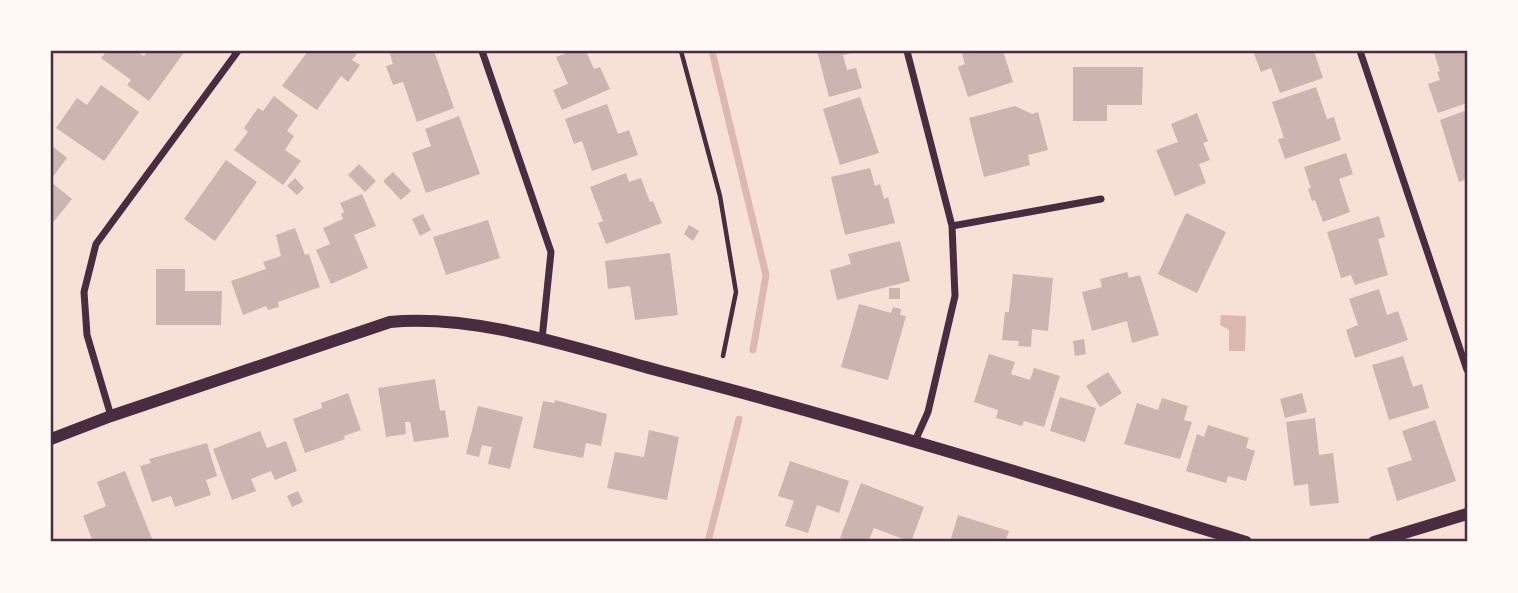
<svg xmlns="http://www.w3.org/2000/svg" width="1518" height="593" font-family="Jost,sans-serif">
	<style>
		.water { fill: #dcb8b0 }
		.lines { fill: none; stroke-linecap: round; stroke-linejoin: round }
		.stream { stroke: #dcb8b0; stroke-width: 7 }
		.building { fill: #ccb4b1 }
		.path { stroke: #4a2c40; stroke-width: 4.5 }
		.minor { stroke: #4a2c40; stroke-width: 7 }
		.tertiary { stroke: #4a2c40; stroke-width: 12 }
		.neatline { fill: none; stroke: #4a2c40; stroke-width: 2.5 }
	</style>
	<rect width="100%" height="100%" fill="#f7e1d7"/>
	<!-- water -->
	<path class="water" d="M 1221,315 L 1246,316 L 1245,351 L 1229,351 L 1229,330 L 1220,325 Z"/>
	<g class="lines">
		<!-- stream -->
		<path class="stream" d="M 712,51 L 766,275 L 753,350
			M 708,542 L 739,419"/>
	</g>
	<!-- building -->
	<path class="building" d="M 107,51 L 136,51 L 144,56 L 148,51 L 185,51 L 149,101 L 127,85 L 131,80 L 101,58 Z
		M 308,51 L 359,51 L 352,60 L 360,65 L 348,82 L 341,76 L 317,110 L 282,86 Z
		M 389,51 L 434,51 L 454,108 L 417,122 L 403,82 L 393,85 L 386,66 L 393,64 Z
		M 571,51 L 586,51 L 594,69 L 600,67 L 610,89 L 562,110 L 553,90 L 568,84 L 556,57 Z
		M 817,51 L 848,51 L 849,54 L 843,55 L 847,70 L 856,68 L 862,88 L 829,97 Z
		M 961,51 L 1003,51 L 1013,82 L 968,97 L 958,67 L 965,64 Z
		M 1253,51 L 1314,51 L 1323,78 L 1280,93 L 1271,68 L 1261,72 Z
		M 1440,51 L 1467,51 L 1467,103 L 1438,113 L 1428,84 L 1440,80 L 1437,72 L 1440,71 L 1434,53 Z
		M 1073,67 L 1143,67 L 1142,105 L 1107,105 L 1107,121 L 1073,121 Z
		M 101,85 L 139,112 L 104,161 L 56,128 L 77,98 L 87,105 Z
		M 1316,87 L 1327,119 L 1334,117 L 1341,140 L 1285,159 L 1278,139 L 1284,138 L 1272,102 Z
		M 274,96 L 298,115 L 287,131 L 294,136 L 285,150 L 301,161 L 283,185 L 234,150 L 248,132 L 244,128 L 258,108 L 263,111 Z
		M 860,97 L 879,153 L 840,165 L 823,109 Z
		M 607,104 L 618,134 L 629,130 L 638,155 L 592,171 L 582,141 L 574,144 L 565,119 Z
		M 1015,106 L 1032,114 L 1038,112 L 1048,150 L 1028,155 L 1030,165 L 984,177 L 969,118 Z
		M 1467,110 L 1467,179 L 1459,182 L 1440,120 Z
		M 1197,113 L 1208,141 L 1203,143 L 1210,160 L 1199,164 L 1206,183 L 1175,196 L 1156,150 L 1178,142 L 1171,124 Z
		M 459,116 L 480,174 L 426,193 L 412,153 L 431,146 L 425,129 Z
		M 51,145 L 67,158 L 51,179 Z
		M 1346,153 L 1353,174 L 1339,179 L 1350,212 L 1323,222 L 1315,200 L 1312,201 L 1308,189 L 1311,188 L 1304,167 Z
		M 226,160 L 257,182 L 215,241 L 184,219 Z
		M 359,164 L 376,181 L 365,192 L 348,175 Z
		M 870,168 L 875,186 L 880,184 L 884,199 L 888,197 L 895,223 L 845,235 L 831,177 Z
		M 393,172 L 411,191 L 401,200 L 383,181 Z
		M 626,173 L 629,182 L 641,178 L 650,202 L 653,201 L 662,223 L 606,244 L 598,223 L 603,221 L 590,187 Z
		M 295,178 L 304,188 L 297,195 L 287,186 Z
		M 51,182 L 72,199 L 51,225 Z
		M 362,194 L 376,226 L 354,235 L 368,268 L 331,284 L 316,250 L 330,244 L 323,228 L 343,219 L 341,214 L 344,212 L 340,203 Z
		M 1186,213 L 1226,232 L 1197,293 L 1158,274 Z
		M 423,214 L 431,230 L 420,236 L 412,219 Z
		M 1379,216 L 1385,237 L 1378,239 L 1388,275 L 1355,285 L 1351,275 L 1341,278 L 1327,232 Z
		M 488,220 L 500,258 L 446,275 L 433,237 Z
		M 689,225 L 699,231 L 693,241 L 684,234 Z
		M 295,228 L 305,255 L 309,254 L 320,287 L 278,302 L 279,307 L 268,310 L 266,306 L 243,315 L 231,281 L 266,269 L 263,262 L 281,256 L 276,235 Z
		M 900,241 L 910,281 L 837,300 L 830,270 L 851,264 L 848,254 Z
		M 670,253 L 678,315 L 635,320 L 630,286 L 608,289 L 605,261 Z
		M 156,269 L 185,269 L 185,291 L 222,291 L 221,325 L 156,325 Z
		M 1127,272 L 1129,278 L 1140,275 L 1159,335 L 1132,343 L 1127,321 L 1092,331 L 1082,292 L 1102,287 L 1100,279 Z
		M 1013,274 L 1053,278 L 1048,331 L 1032,329 L 1031,347 L 1018,346 L 1019,341 L 1002,340 L 1005,312 L 1009,312 Z
		M 889,288 L 900,288 L 900,299 L 889,299 Z
		M 1379,289 L 1387,315 L 1398,311 L 1408,340 L 1355,358 L 1346,330 L 1358,325 L 1349,299 Z
		M 859,304 L 891,313 L 893,307 L 901,309 L 900,315 L 906,316 L 888,380 L 841,367 Z
		M 1084,339 L 1086,354 L 1075,356 L 1073,341 Z
		M 989,354 L 1015,362 L 1011,374 L 1030,380 L 1034,368 L 1060,376 L 1044,427 L 1024,421 L 1022,426 L 996,418 L 998,410 L 974,402 Z
		M 1403,356 L 1413,387 L 1422,384 L 1429,408 L 1389,420 L 1372,365 Z
		M 1108,372 L 1122,393 L 1100,407 L 1086,386 Z
		M 435,379 L 440,411 L 445,410 L 449,437 L 414,442 L 410,422 L 405,422 L 406,434 L 386,437 L 378,388 Z
		M 348,393 L 361,430 L 344,436 L 345,439 L 305,453 L 293,419 L 322,408 L 321,403 Z
		M 1302,393 L 1307,412 L 1285,418 L 1280,399 Z
		M 1060,397 L 1096,408 L 1085,442 L 1050,431 Z
		M 1162,398 L 1188,406 L 1184,420 L 1192,422 L 1180,459 L 1124,444 L 1137,403 L 1158,410 Z
		M 555,400 L 607,414 L 601,446 L 586,443 L 583,458 L 533,448 L 543,401 L 555,403 Z
		M 478,406 L 523,417 L 510,469 L 488,464 L 492,447 L 482,445 L 479,457 L 466,454 Z
		M 1315,418 L 1319,455 L 1333,453 L 1339,503 L 1310,506 L 1308,484 L 1294,486 L 1286,422 Z
		M 1435,420 L 1456,481 L 1397,501 L 1387,468 L 1412,460 L 1402,431 Z
		M 1208,425 L 1249,438 L 1246,448 L 1255,451 L 1246,481 L 1228,476 L 1226,483 L 1186,471 L 1197,434 L 1204,437 Z
		M 649,430 L 679,437 L 667,500 L 607,488 L 615,452 L 644,457 Z
		M 260,431 L 267,448 L 286,441 L 297,471 L 275,480 L 271,471 L 251,479 L 256,491 L 232,500 L 213,449 Z
		M 207,443 L 217,476 L 206,480 L 211,495 L 175,507 L 171,496 L 152,502 L 140,466 L 151,463 L 149,459 Z
		M 790,461 L 849,481 L 839,513 L 817,505 L 808,533 L 785,526 L 794,501 L 778,496 Z
		M 125,471 L 153,541 L 93,542 L 83,516 L 106,506 L 97,482 Z
		M 861,483 L 924,507 L 911,542 L 874,528 L 868,542 L 850,542 L 840,538 Z
		M 298,491 L 303,502 L 292,507 L 287,496 Z
		M 958,515 L 1009,531 L 1005,542 L 950,542 Z"/>
	<g class="lines">
		<!-- path -->
		<path class="path" d="M 681,51 L 720,196 L 736,292 L 723,356"/>
		<!-- minor -->
		<path class="minor" d="M 482,51 L 551,252 L 542,339
			M 907,51 L 952,226 L 955,296 L 928,412 L 915,441
			M 1360,51 L 1467,370
			M 952,226 L 1101,199
			M 111,416 L 87,335 L 84,292 L 96,244 L 238,51"/>
		<!-- tertiary -->
		<path class="tertiary" d="M 51,439 L 111,416 L 390,322 C 478,314 575,348 660,371 C 857,422 1051,482 1246,542
			M 1374,542 L 1467,514"/>
	</g>
	<!-- border -->
	<rect width="1518" height="593" fill="none" stroke="#fffaf5" stroke-width="105"/>
	<rect x="52" y="52" width="1414" height="488" class="neatline"/>
</svg>
